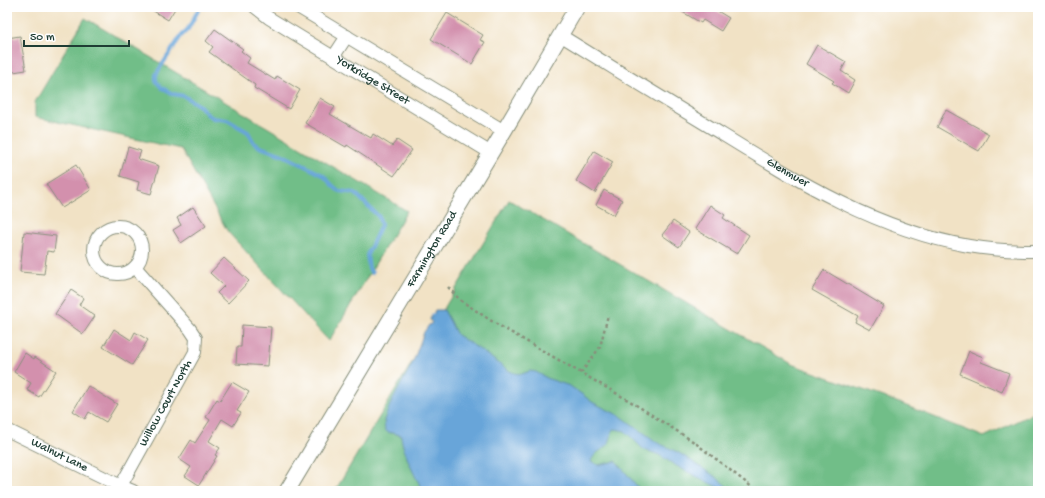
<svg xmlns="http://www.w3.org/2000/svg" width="1045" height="498" font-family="'Gochi Hand',sans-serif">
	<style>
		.forest { fill: #71be88; stroke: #487e5e }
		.water { fill: #67a5d9; stroke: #437186 }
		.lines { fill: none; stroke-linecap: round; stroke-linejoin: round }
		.stream { stroke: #67a5d9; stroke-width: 4 }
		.building { fill: #d390ad }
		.minor-casing { stroke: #88907c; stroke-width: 14 }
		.tertiary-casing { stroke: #88907c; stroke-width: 17 }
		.path { stroke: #88907c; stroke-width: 2.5; stroke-dasharray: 3 3; stroke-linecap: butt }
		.minor { stroke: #fff; stroke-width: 12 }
		.tertiary { stroke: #fff; stroke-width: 15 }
		.labels { text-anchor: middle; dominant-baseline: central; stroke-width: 3; stroke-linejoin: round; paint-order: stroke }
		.street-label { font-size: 12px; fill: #1f3d34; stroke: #fff }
	</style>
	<rect width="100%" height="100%" fill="#fff"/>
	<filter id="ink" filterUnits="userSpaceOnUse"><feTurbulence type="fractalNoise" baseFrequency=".025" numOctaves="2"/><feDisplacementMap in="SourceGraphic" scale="8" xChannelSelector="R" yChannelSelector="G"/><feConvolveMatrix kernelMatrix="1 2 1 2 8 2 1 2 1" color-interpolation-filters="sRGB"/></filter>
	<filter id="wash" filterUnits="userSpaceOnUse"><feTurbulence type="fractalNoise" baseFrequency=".012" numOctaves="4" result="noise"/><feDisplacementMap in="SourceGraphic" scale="16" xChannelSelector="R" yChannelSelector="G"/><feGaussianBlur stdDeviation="0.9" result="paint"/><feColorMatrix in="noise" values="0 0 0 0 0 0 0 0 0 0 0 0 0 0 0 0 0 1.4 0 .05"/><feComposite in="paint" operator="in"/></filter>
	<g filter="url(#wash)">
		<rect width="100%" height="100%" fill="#f1e2c5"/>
		<!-- forest -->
		<path class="forest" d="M 85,18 L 407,211 L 329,341 L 228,232 L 181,149 L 35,117 L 35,102 Z
			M 509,200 L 791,364 L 894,401 L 984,437 L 1038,411 L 1038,491 L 335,491 Z"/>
		<!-- water -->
		<path class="water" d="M 435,310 L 444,310 L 457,335 L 476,347 L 508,370 L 514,373 L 522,374 L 530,371 L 536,372 L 549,379 L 570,386 L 583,395 L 592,402 L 622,417 L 658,443 L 676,451 L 716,477 L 732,491 L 725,491 L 680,468 L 659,455 L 643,449 L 625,431 L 615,429 L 612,431 C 610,453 598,446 591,461 L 598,465 L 616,461 L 641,491 L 424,491 C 416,481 401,447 401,435 L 387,432 L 385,430 L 384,420 L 390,405 L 413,362 L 424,332 L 429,325 L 432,323 L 430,319 L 431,317 L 435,317 L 436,316 L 434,312 Z"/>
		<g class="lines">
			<!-- stream -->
			<path class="stream" d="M 200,7 L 188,29 L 181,36 L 160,68 L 156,75 L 156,81 L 162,88 L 173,94 L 184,96 L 200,106 L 208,115 L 213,118 L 227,120 L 248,132 L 254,143 L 260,147 L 283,155 L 323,175 L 333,186 L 339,191 L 355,193 L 379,217 L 381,225 L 367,255 L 369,269 L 372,273
				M 433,315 L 436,317"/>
		</g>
		<g id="blocks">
			<!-- building -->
			<path class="building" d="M 147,7 L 176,7 L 168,20 Z
				M 674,7 L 711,7 L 729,18 L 721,31 L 703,20 L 701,23 Z
				M 447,13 L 483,35 L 480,40 L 485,42 L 472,64 L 431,39 Z
				M 215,29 L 243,49 L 241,51 L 250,58 L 247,63 L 275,80 L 277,76 L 300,90 L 289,109 L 254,88 L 255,85 L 209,52 L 213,47 L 206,41 Z
				M 20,36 L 26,70 L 7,73 L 7,38 Z
				M 817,45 L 846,62 L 841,71 L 855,80 L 848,93 L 832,83 L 834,81 L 806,64 Z
				M 320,98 L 335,107 L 330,114 L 371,138 L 373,134 L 392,146 L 397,140 L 412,150 L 394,176 L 347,145 L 346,147 L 305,123 Z
				M 946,110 L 989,134 L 979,151 L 937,127 Z
				M 128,147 L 141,151 L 138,159 L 159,166 L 151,194 L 137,190 L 139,182 L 120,176 Z
				M 594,151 L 613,162 L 595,193 L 576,181 Z
				M 76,165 L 91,190 L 62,208 L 46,184 Z
				M 604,190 L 622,200 L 614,215 L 596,205 Z
				M 710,205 L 725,215 L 723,218 L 749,235 L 737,254 L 695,229 Z
				M 193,207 L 206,226 L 181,243 L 173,230 L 181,225 L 177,218 Z
				M 673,221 L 689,232 L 679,247 L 662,235 Z
				M 24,232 L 56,236 L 54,252 L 47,251 L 44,274 L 20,272 Z
				M 224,258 L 249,281 L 228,303 L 217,293 L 224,286 L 210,273 Z
				M 824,270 L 884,306 L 870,330 L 855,322 L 858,316 L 812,290 Z
				M 71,290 L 83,298 L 79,305 L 95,316 L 83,334 L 55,314 Z
				M 242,325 L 271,327 L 268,366 L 236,364 L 237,347 L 241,347 Z
				M 114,329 L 131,340 L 135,332 L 148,340 L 132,365 L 103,347 Z
				M 969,351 L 983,357 L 981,362 L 1009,373 L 1002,392 L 960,374 Z
				M 25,353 L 34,359 L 35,357 L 56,371 L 39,397 L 27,390 L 31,383 L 14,372 Z
				M 232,382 L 249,392 L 237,411 L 241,413 L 233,426 L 222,419 L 209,441 L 220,448 L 215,455 L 217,456 L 199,485 L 185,476 L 191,467 L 179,459 L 191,440 L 195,443 L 210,420 L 206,417 L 217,399 L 220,401 Z
				M 88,386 L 117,404 L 106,422 L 89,412 L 85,419 L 73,411 Z"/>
		</g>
	</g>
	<g filter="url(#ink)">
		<use href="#blocks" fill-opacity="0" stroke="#88907c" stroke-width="1"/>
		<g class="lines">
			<!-- minor casing -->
			<g class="minor-casing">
				<g id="minor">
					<path id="s1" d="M 255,7 L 269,18 L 491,153"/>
					<path d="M 298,7 L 504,131"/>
					<path id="s2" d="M 560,35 C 613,68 667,101 720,133 C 798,181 877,230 969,246 C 991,250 1015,251 1038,251"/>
					<path d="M 334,56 L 347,36"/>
					<circle cx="118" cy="250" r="24"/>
					<path id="s3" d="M 7,430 L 121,486 L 133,491"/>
					<path id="s4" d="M 118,491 L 195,352 L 196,338 L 190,329 L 135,267"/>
				</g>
			</g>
			<!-- tertiary casing -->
			<g class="tertiary-casing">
				<g id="tertiary">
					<path id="s5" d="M 287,491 L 504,131 L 577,7"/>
				</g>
			</g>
			<!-- path -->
			<path class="path" d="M 448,287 L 460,300 L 493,322 L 633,403 L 694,442 L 757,491
				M 581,373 L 600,347 L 608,315"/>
			<!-- minor -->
			<use href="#minor" class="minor"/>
			<!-- tertiary -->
			<use href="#tertiary" class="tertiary"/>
		</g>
	</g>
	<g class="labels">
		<!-- street labels -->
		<g class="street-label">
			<text stroke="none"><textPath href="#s1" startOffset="139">Yorkridge Street</textPath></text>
			<text stroke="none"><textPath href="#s2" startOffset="266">Glenmuer</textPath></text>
			<text stroke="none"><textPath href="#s5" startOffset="282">Farmington Road</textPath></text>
			<text stroke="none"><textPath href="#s4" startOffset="100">Willow Court North</textPath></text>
			<text stroke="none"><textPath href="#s3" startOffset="58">Walnut Lane</textPath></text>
		</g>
	</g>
	<!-- margin -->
	<rect width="1045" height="498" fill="none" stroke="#fff" stroke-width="24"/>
	<!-- scale -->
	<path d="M24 40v6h105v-6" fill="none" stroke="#1f3d34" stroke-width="2"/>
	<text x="30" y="40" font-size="12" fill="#1f3d34" stroke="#ffffff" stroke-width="3" paint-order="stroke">50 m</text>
</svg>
